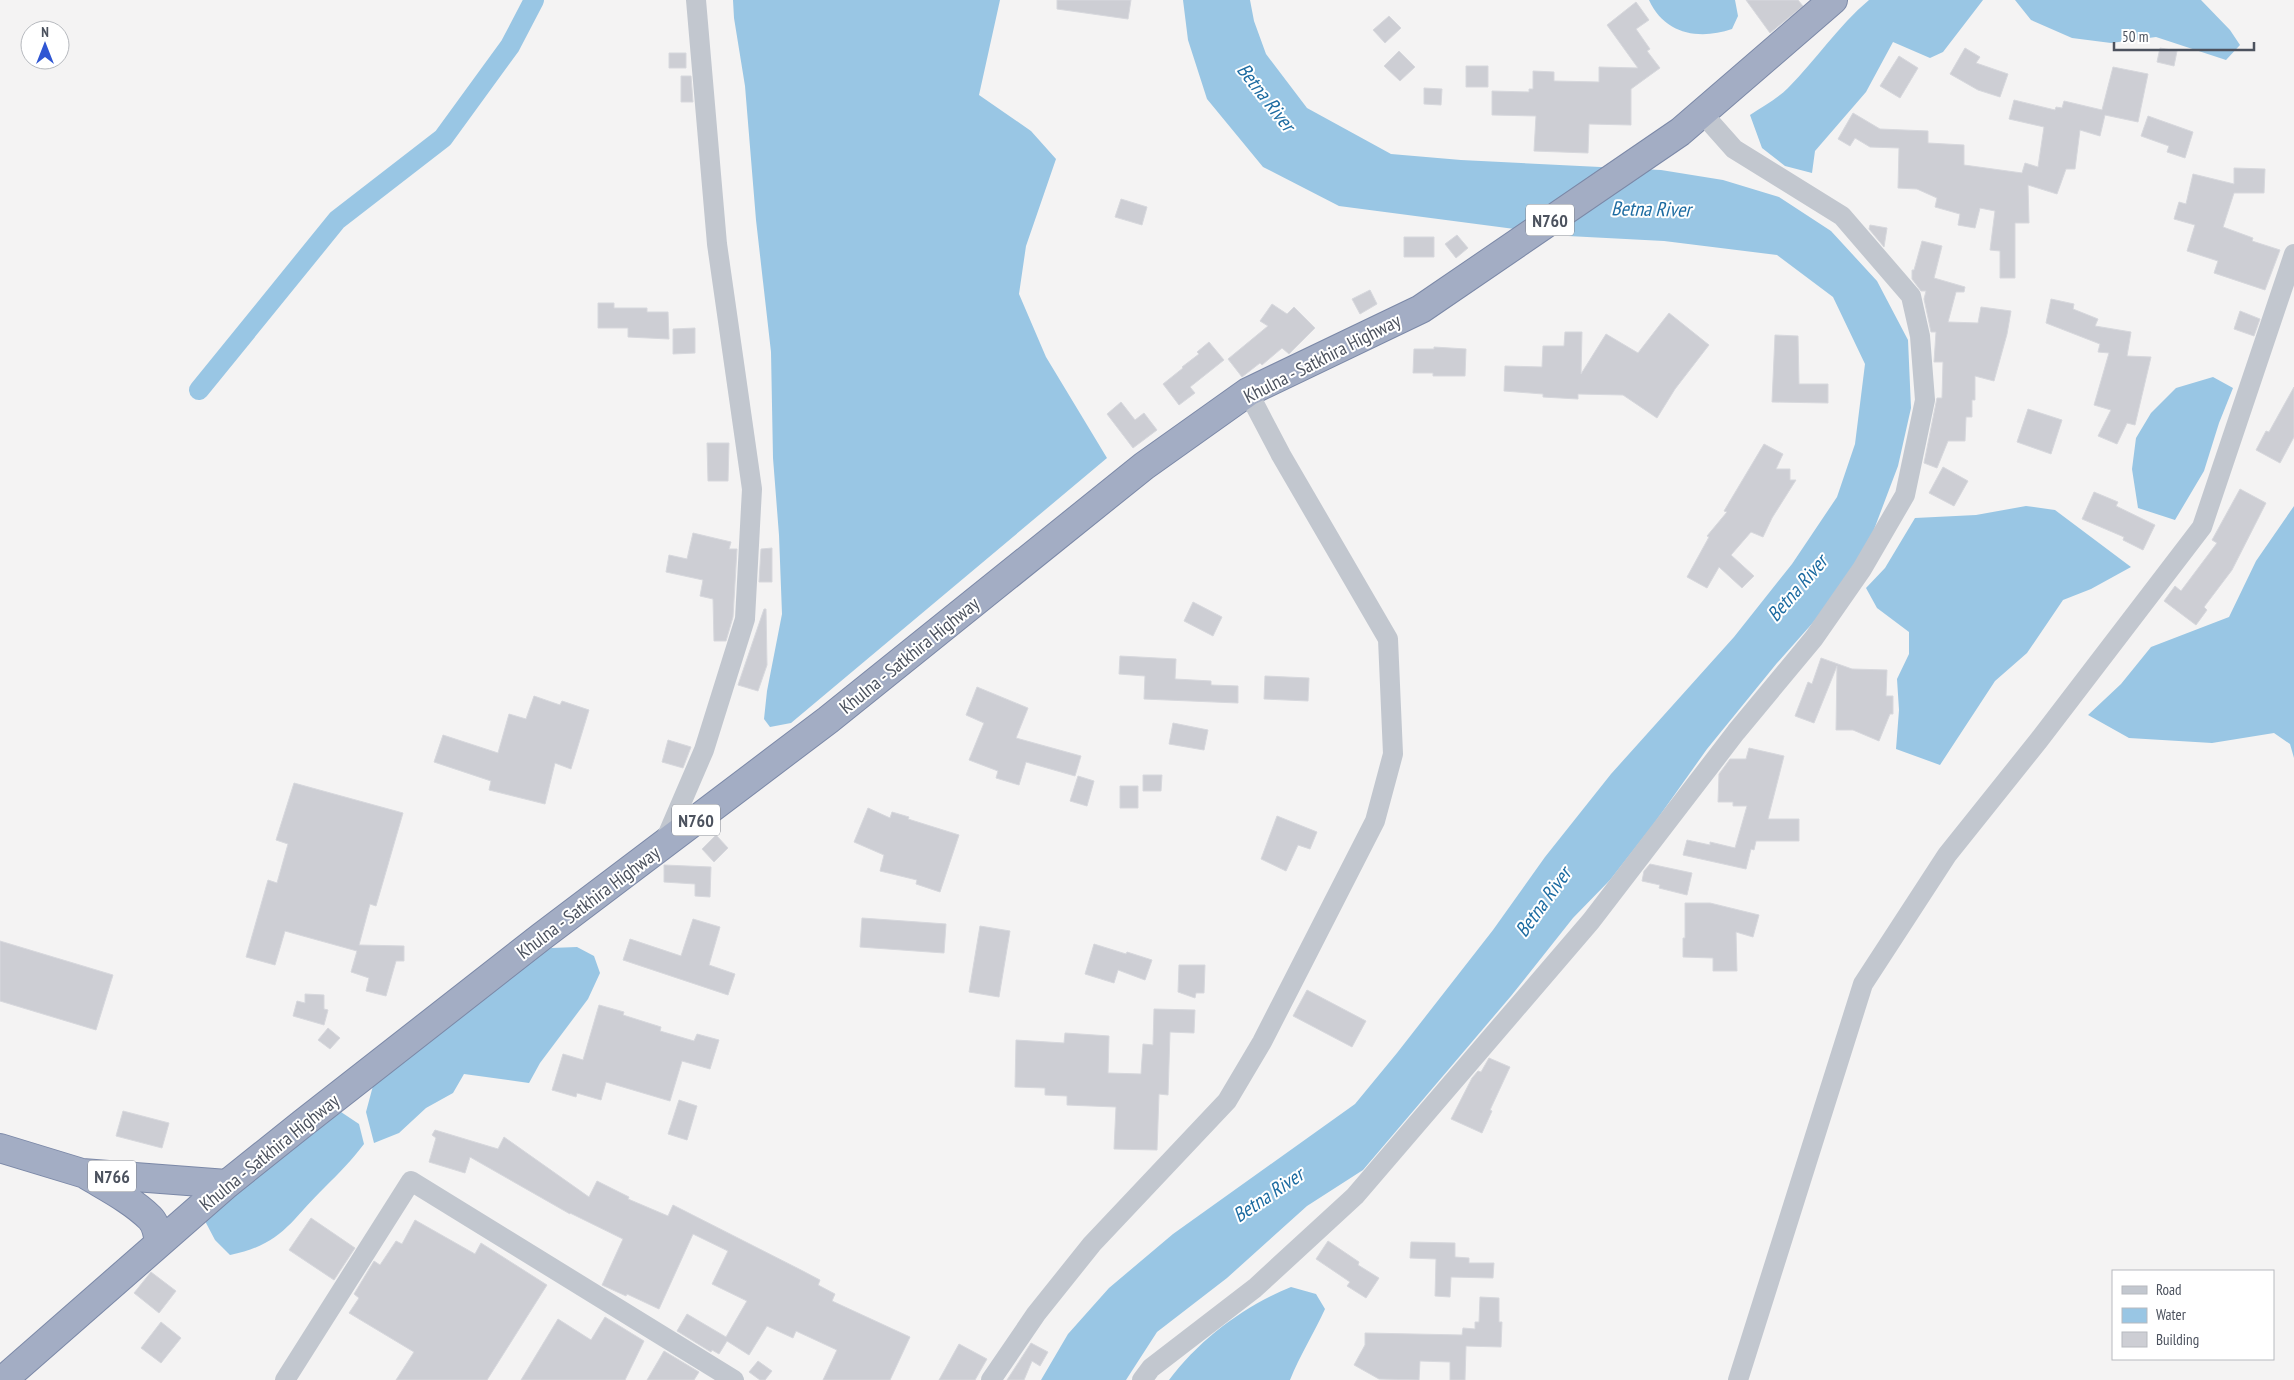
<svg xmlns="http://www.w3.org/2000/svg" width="2294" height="1380" font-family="'PT Sans Narrow',sans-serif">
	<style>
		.water { fill: #99c6e4 }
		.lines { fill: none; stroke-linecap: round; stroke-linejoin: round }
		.canal { stroke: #99c6e4; stroke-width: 20 }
		.building { fill: #cdced4; stroke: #d7d8dd }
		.trunk-casing { stroke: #7b88a7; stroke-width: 30 }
		.minor { stroke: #c2c7cf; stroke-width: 20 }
		.trunk { stroke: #a3adc4; stroke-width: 28 }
		.labels { text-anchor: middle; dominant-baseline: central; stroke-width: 4; stroke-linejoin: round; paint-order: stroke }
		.shield { fill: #fff; stroke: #82868e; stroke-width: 1 }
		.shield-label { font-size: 18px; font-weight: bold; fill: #4c525e }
		.street-label { font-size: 19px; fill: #4c525e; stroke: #fff }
		.water-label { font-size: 20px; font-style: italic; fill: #1c6ba1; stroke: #fff }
	</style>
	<rect width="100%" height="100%" fill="#f4f3f3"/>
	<!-- water -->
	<path class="water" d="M 733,0 L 1000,0 L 979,95 L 1031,131 L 1056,159 L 1026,246 L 1019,294 L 1046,357 L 1107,458 L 791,723 L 770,727 L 764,719 L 767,691 L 782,614 L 779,535 L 773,458 L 771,352 L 756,220 L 745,86 L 734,18 Z
		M 1183,0 L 1250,0 L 1254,21 L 1266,54 L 1307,108 L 1391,154 L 1461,160 L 1661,170 L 1723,180 L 1779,197 L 1831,231 L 1877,281 L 1908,340 L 1911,408 L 1898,466 L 1867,548 L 1833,600 L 1777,663 L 1707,749 L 1653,825 L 1610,880 L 1573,918 L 1511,996 L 1363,1170 L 1307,1206 L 1227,1278 L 1157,1332 L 1126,1380 L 1041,1380 L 1068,1334 L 1109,1288 L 1173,1234 L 1355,1104 L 1397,1053 L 1493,930 L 1545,857 L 1611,774 L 1734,637 L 1792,564 L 1837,497 L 1855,444 L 1865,364 L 1833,297 L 1777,255 L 1664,241 L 1568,236 L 1339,206 L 1263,167 L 1207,99 L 1188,40 Z
		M 1649,0 L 1735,0 L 1738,16 L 1732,29 C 1700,40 1665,35 1649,0 Z
		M 1869,0 L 1983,0 L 1943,52 L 1930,58 L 1893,42 L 1866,92 L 1815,151 L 1812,173 L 1785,166 L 1762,148 L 1750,115 C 1762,107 1777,99 1788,88 C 1816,60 1838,26 1869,0 Z
		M 2015,0 L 2201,0 L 2230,30 L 2240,45 L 2226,60 L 2156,37 L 2111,43 L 2072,38 L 2031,20 Z
		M 2213,377 L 2233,388 L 2219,423 L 2204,471 L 2175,520 L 2138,508 L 2132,469 L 2136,438 L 2151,413 L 2176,388 Z
		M 2026,506 L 2055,510 L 2131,567 L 2091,589 L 2063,600 L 2027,653 L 1995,681 L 1940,765 L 1896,749 L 1899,710 L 1897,679 L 1909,654 L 1909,632 L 1877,608 L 1866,588 L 1885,568 L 1915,518 L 1976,515 Z
		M 2294,506 L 2294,758 L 2290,744 L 2274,733 L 2212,743 L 2129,738 L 2088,715 L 2121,684 L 2151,647 L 2229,617 L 2256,561 Z
		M 577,947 L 594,956 L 600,973 L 588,999 L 540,1063 L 529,1083 L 464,1074 L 453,1093 L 426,1108 L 399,1133 L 374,1143 L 366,1112 L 374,1082 L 525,965 L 551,948 Z
		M 341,1112 L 359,1124 L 364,1144 C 352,1160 339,1173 325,1187 C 290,1221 283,1244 230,1255 L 215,1240 L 205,1221 L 241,1189 Z
		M 1291,1287 L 1316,1294 L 1325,1309 C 1314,1333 1300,1355 1290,1380 L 1169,1380 C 1200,1339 1244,1306 1291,1287 Z"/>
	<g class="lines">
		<!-- canal -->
		<path class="canal" d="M 199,390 L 337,220 L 443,138 L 510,46 L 534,0"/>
	</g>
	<!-- building -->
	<path class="building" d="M 1057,0 L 1131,0 L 1128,19 L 1057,9 Z
		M 1746,0 L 1798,0 L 1803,6 L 1770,33 Z
		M 1636,2 L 1649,20 L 1636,29 L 1650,49 L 1647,51 L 1660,68 L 1631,89 L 1631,125 L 1589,124 L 1588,153 L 1534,151 L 1536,116 L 1492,115 L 1492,91 L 1529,92 L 1529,89 L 1533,89 L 1533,71 L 1554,72 L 1554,81 L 1599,82 L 1599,67 L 1638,68 L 1607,25 Z
		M 1389,16 L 1401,28 L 1385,43 L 1373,30 Z
		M 1965,48 L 1980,57 L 1976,63 L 2008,74 L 2000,97 L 1978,90 L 1950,74 Z
		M 2160,48 L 2177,51 L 2174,66 L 2157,62 Z
		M 1399,51 L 1415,67 L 1400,81 L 1384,66 Z
		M 669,53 L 686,53 L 686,68 L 669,68 Z
		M 1899,56 L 1918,68 L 1900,98 L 1880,86 Z
		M 1466,66 L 1488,66 L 1488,87 L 1466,87 Z
		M 2113,67 L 2148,74 L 2138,122 L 2105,115 L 2100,136 L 2080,130 L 2075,169 L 2066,169 L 2057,194 L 2028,185 L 2029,223 L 2015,223 L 2015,278 L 2000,278 L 2000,251 L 1990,250 L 1995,211 L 1980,208 L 1975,228 L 1958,225 L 1960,214 L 1935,207 L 1937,198 L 1917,189 L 1898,188 L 1899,148 L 1870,147 L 1855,138 L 1850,146 L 1838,139 L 1853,113 L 1880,129 L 1928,131 L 1928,143 L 1964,145 L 1964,165 L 2022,173 L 2025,163 L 2038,167 L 2044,127 L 2009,119 L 2014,100 L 2055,110 L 2056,107 L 2062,108 L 2064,101 L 2102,110 Z
		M 681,76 L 691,76 L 693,102 L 681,102 Z
		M 1424,88 L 1442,89 L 1441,105 L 1424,104 Z
		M 2148,116 L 2193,132 L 2185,158 L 2167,152 L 2169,146 L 2141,136 Z
		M 2234,168 L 2265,169 L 2264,193 L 2234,193 L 2223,227 L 2253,238 L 2252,241 L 2280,250 L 2265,290 L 2214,273 L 2218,261 L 2187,251 L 2195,225 L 2174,219 L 2179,202 L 2186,204 L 2193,174 L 2234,184 Z
		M 1121,199 L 1147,207 L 1142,225 L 1115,217 Z
		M 1870,225 L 1887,228 L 1884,247 L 1869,229 Z
		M 1457,235 L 1468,248 L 1456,258 L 1445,244 Z
		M 1404,237 L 1434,237 L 1434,257 L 1404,257 Z
		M 1922,241 L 1942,246 L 1934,278 L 1965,287 L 1964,292 L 1956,292 L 1948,322 L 1978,323 L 1981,307 L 2011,311 L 2007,334 L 1994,381 L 1975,376 L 1975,400 L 1972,400 L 1972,417 L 1966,417 L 1965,441 L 1948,441 L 1937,468 L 1924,463 L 1937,398 L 1942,398 L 1943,362 L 1934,362 L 1936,332 L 1931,332 L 1924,299 L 1926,291 L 1921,291 L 1912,279 L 1912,270 L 1914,270 Z
		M 1370,290 L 1377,304 L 1360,314 L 1352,299 Z
		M 2051,299 L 2074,304 L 2073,309 L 2098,319 L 2095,326 L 2131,332 L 2127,356 L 2151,357 L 2135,425 L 2127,423 L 2117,444 L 2098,436 L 2111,410 L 2094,405 L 2109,353 L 2098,352 L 2100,344 L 2046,323 Z
		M 598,303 L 614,303 L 614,308 L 647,308 L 647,312 L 668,312 L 669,339 L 628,337 L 628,328 L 598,328 Z
		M 1272,304 L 1287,314 L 1294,307 L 1315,328 L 1289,354 L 1282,348 L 1262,365 L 1260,363 L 1242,377 L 1228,359 L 1268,326 L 1260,321 Z
		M 2240,311 L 2260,319 L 2254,336 L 2234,329 Z
		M 1669,313 L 1709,345 L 1675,389 L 1657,418 L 1623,395 L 1578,394 L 1578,399 L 1543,397 L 1543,394 L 1504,391 L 1505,366 L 1542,367 L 1543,346 L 1564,346 L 1565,332 L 1582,332 L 1581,374 L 1606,334 L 1638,353 Z
		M 695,328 L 695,353 L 673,354 L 673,329 Z
		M 1775,335 L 1798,336 L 1799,384 L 1828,384 L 1828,403 L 1772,402 Z
		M 1209,342 L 1224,360 L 1190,387 L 1195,393 L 1179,405 L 1163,384 L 1183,368 L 1182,367 L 1199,354 L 1197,352 Z
		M 1434,347 L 1466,349 L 1465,376 L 1433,376 L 1433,373 L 1413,373 L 1414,349 L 1434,349 Z
		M 2294,387 L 2294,437 L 2280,463 L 2256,450 L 2266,431 L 2269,432 Z
		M 1121,402 L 1135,420 L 1144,413 L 1157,430 L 1133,448 L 1107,414 Z
		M 2028,409 L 2062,420 L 2051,454 L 2017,442 Z
		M 707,443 L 729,443 L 728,481 L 708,481 Z
		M 1764,444 L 1783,454 L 1776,469 L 1790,469 L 1790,480 L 1796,480 L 1772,518 L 1763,537 L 1751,532 L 1731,555 L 1754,576 L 1742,588 L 1719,567 L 1707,588 L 1687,577 L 1709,537 L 1707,536 L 1727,512 L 1724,511 Z
		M 1943,467 L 1968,481 L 1954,506 L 1929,493 Z
		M 2240,489 L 2266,503 L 2232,570 L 2204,607 L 2207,610 L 2196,625 L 2164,601 L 2175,586 L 2181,591 L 2217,543 L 2212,540 Z
		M 2094,492 L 2118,502 L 2116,506 L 2155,525 L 2143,550 L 2123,540 L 2124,537 L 2082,519 Z
		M 693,533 L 731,542 L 729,549 L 737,549 L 733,617 L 726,641 L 714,641 L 713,599 L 700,596 L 703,580 L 666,572 L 669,555 L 687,559 Z
		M 772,548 L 772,582 L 759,582 L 761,549 Z
		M 1193,602 L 1222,617 L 1213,636 L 1184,621 Z
		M 764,609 L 766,609 L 767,665 L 758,691 L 738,685 Z
		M 1120,656 L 1176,659 L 1175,679 L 1211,681 L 1211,685 L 1238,686 L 1238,703 L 1144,699 L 1145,676 L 1119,674 Z
		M 1821,658 L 1852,669 L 1887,670 L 1886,696 L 1893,696 L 1893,714 L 1890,714 L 1879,741 L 1853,730 L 1836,730 L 1837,666 L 1814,723 L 1795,716 L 1808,682 L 1812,684 Z
		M 1265,676 L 1309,678 L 1308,701 L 1264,699 Z
		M 977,687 L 1028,708 L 1016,738 L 1081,756 L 1075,776 L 1026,762 L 1019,785 L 996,778 L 998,771 L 969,760 L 984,723 L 966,715 Z
		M 534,696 L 560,705 L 562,701 L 589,710 L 571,769 L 555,763 L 545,804 L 489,790 L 491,781 L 434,762 L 443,735 L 498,753 L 509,714 L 526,719 Z
		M 1173,723 L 1208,730 L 1204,750 L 1169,744 Z
		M 668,740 L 691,747 L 683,768 L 662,762 Z
		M 1749,748 L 1784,756 L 1768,819 L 1799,819 L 1799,841 L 1756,841 L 1754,850 L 1751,849 L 1746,869 L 1683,855 L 1687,840 L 1710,845 L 1710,842 L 1735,848 L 1747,806 L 1733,806 L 1733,802 L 1718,802 L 1719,774 L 1730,759 L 1746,759 Z
		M 1143,775 L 1162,775 L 1161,791 L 1143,791 Z
		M 1078,776 L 1094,781 L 1087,806 L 1070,801 Z
		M 294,783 L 403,813 L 376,906 L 370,904 L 359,945 L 404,946 L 404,961 L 396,961 L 386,996 L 366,991 L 369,978 L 351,972 L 357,951 L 285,931 L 275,965 L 246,957 L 268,880 L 277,883 L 288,844 L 276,840 Z
		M 1120,786 L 1138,786 L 1138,808 L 1120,808 Z
		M 868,808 L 890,818 L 892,812 L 909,817 L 908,819 L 959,835 L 940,892 L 916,884 L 917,880 L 880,871 L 884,855 L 854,842 Z
		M 1277,816 L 1317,832 L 1310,849 L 1298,845 L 1286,871 L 1261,859 Z
		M 716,835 L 728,848 L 714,862 L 702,849 Z
		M 1650,864 L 1692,873 L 1687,895 L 1659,888 L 1660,885 L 1642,881 L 1644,871 Z
		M 664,865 L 711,867 L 710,897 L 695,896 L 695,884 L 664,882 Z
		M 1685,903 L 1710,903 L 1759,915 L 1753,937 L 1736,932 L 1737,971 L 1713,971 L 1713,958 L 1683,957 L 1683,938 L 1685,938 Z
		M 862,918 L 946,924 L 944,953 L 860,947 Z
		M 693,919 L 720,927 L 709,965 L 735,974 L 728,995 L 623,960 L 630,939 L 681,956 Z
		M 980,926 L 1010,931 L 999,997 L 969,992 Z
		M 0,941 L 113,975 L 96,1030 L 0,1001 Z
		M 1094,944 L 1126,954 L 1127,952 L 1152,960 L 1145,980 L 1118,970 L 1114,983 L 1085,974 Z
		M 1179,965 L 1205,965 L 1204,993 L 1196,993 L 1195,998 L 1178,992 Z
		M 1307,990 L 1366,1021 L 1352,1047 L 1293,1016 Z
		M 305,994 L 324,995 L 324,1009 L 328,1010 L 324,1025 L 293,1016 L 297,1001 L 305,1003 Z
		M 599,1005 L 624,1012 L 623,1015 L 661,1027 L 660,1031 L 694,1041 L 697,1034 L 719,1040 L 710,1069 L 682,1061 L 670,1101 L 606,1082 L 601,1100 L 577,1093 L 576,1097 L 552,1090 L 563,1054 L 583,1060 Z
		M 1154,1009 L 1195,1010 L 1194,1033 L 1170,1032 L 1168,1095 L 1159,1094 L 1157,1150 L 1114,1149 L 1116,1107 L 1067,1105 L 1067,1096 L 1045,1095 L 1045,1088 L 1015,1087 L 1016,1040 L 1064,1043 L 1065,1033 L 1109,1036 L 1108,1073 L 1141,1074 L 1143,1044 L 1153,1045 Z
		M 328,1028 L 340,1038 L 330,1049 L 318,1040 Z
		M 1489,1058 L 1510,1067 L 1490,1110 L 1492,1111 L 1482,1133 L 1451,1119 L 1472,1078 L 1478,1071 L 1481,1072 Z
		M 679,1100 L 697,1106 L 687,1140 L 668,1134 Z
		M 123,1111 L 169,1123 L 162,1148 L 116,1136 Z
		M 435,1130 L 498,1149 L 504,1137 L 589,1197 L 597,1181 L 629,1197 L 628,1199 L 668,1216 L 673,1205 L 801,1270 L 820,1280 L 818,1285 L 835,1294 L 832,1301 L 910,1337 L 890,1380 L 823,1380 L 837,1350 L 796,1331 L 793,1338 L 767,1326 L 749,1355 L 727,1341 L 719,1354 L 712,1350 L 711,1352 L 677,1331 L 687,1314 L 726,1337 L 747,1301 L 712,1284 L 728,1251 L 693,1234 L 659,1309 L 627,1294 L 626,1296 L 602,1285 L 623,1239 L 570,1213 L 570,1214 L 470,1157 L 465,1173 L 429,1162 L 436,1138 L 432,1135 Z
		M 311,1218 L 355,1248 L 334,1280 L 289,1250 Z
		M 415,1220 L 475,1254 L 481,1243 L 547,1285 L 487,1380 L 396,1380 L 414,1352 L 349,1313 L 359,1298 L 354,1294 L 374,1261 L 380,1265 L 396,1241 L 402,1244 Z
		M 1328,1241 L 1359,1262 L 1358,1265 L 1379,1278 L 1366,1298 L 1347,1286 L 1350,1282 L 1316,1259 Z
		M 1411,1242 L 1455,1243 L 1455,1257 L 1469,1258 L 1469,1263 L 1494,1263 L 1493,1278 L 1451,1277 L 1450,1297 L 1435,1296 L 1436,1259 L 1410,1258 Z
		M 151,1272 L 176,1291 L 159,1313 L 134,1293 Z
		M 1480,1297 L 1499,1298 L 1499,1322 L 1502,1322 L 1501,1347 L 1466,1346 L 1465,1380 L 1450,1380 L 1450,1362 L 1420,1361 L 1419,1380 L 1379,1379 L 1354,1365 L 1365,1345 L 1365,1333 L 1462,1335 L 1463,1328 L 1475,1329 L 1475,1322 L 1479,1322 Z
		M 605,1317 L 644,1341 L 625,1380 L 521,1380 L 558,1319 L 591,1340 Z
		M 161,1322 L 181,1338 L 161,1363 L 141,1348 Z
		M 1031,1343 L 1048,1352 L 1040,1366 L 1032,1361 L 1024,1380 L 1007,1380 Z
		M 959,1344 L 987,1359 L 975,1380 L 939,1380 Z
		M 664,1351 L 699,1372 L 694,1380 L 647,1380 Z
		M 758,1361 L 772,1371 L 765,1380 L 760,1380 L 749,1372 Z"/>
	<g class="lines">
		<!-- trunk casing -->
		<g class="trunk-casing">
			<path id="trunk" d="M 0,1148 L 82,1173 L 227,1184
				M 88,1176 C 108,1188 133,1201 150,1218 C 156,1224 158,1235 159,1243
				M 3,1380 L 227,1184 L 302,1124 L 541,937 L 828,720 L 1144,466 L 1248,392 L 1421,309 L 1680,132 L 1833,0"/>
		</g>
		<!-- minor -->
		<path class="minor" d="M 664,843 L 704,750 L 745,619 L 752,489 L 717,244 L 696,0
			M 285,1380 L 411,1181 L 734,1380
			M 991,1380 L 1036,1314 L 1092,1244 L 1227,1101 L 1262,1042 L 1375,821 L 1393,754 L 1388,639 L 1281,455 L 1248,392
			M 1142,1380 L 1151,1368 L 1255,1288 L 1355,1196 L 1591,921 L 1736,732 L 1814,638 L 1862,569 L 1905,495 L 1925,400 L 1920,336 L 1911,296 L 1842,216 L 1734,149 L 1702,113
			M 1738,1380 L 1863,984 L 1947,855 L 2039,740 L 2202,527 L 2294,254"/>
		<!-- trunk -->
		<use href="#trunk" class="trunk"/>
	</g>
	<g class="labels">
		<!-- shield labels -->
		<g class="shield">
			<rect x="1526" y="204.5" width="48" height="31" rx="4"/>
			<rect x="672" y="804.5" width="48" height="31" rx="4"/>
			<rect x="88" y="1160.5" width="48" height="31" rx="4"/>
		</g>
		<g class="shield-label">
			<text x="1550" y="220">N760</text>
			<text x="696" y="820">N760</text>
			<text x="112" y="1176">N766</text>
		</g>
		<!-- street labels -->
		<g class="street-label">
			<text transform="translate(1322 358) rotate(-27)">Khulna - Satkhira Highway</text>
			<text transform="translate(909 655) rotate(-39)">Khulna - Satkhira Highway</text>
			<text transform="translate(588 902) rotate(-37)">Khulna - Satkhira Highway</text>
			<text transform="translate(269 1152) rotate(-39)">Khulna - Satkhira Highway</text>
		</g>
		<!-- water labels -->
		<g class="water-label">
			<text transform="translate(1266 97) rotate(52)">Betna River</text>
			<text transform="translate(1651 209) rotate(1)">Betna River</text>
			<text transform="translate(1797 588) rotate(-49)">Betna River</text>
			<text transform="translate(1543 902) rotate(-54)">Betna River</text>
			<text transform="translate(1268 1195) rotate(-34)">Betna River</text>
		</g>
	</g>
	<!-- legend -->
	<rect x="2112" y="1270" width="162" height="90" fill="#ffffff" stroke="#b7babf"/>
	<rect x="2122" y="1286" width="25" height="8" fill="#c2c7cf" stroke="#b7babf"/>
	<text x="2156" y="1295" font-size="15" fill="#4c525e">Road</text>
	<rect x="2122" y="1308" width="25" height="15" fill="#99c6e4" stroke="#b7babf"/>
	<text x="2156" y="1320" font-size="15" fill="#4c525e">Water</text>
	<rect x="2122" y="1332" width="25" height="15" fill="#cdced4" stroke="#b7babf"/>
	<text x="2156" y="1345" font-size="15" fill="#4c525e">Building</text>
	<!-- north arrow -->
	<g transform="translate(45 45)"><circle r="24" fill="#ffffff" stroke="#b7babf"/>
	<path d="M0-4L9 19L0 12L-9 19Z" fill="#2f56d3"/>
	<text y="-8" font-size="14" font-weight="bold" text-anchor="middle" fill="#4c525e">N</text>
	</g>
	<!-- scale -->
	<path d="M2114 42v8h140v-8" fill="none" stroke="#4c525e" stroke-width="2.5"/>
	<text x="2122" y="42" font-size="15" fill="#4c525e" stroke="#ffffff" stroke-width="4" paint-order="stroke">50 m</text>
</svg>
